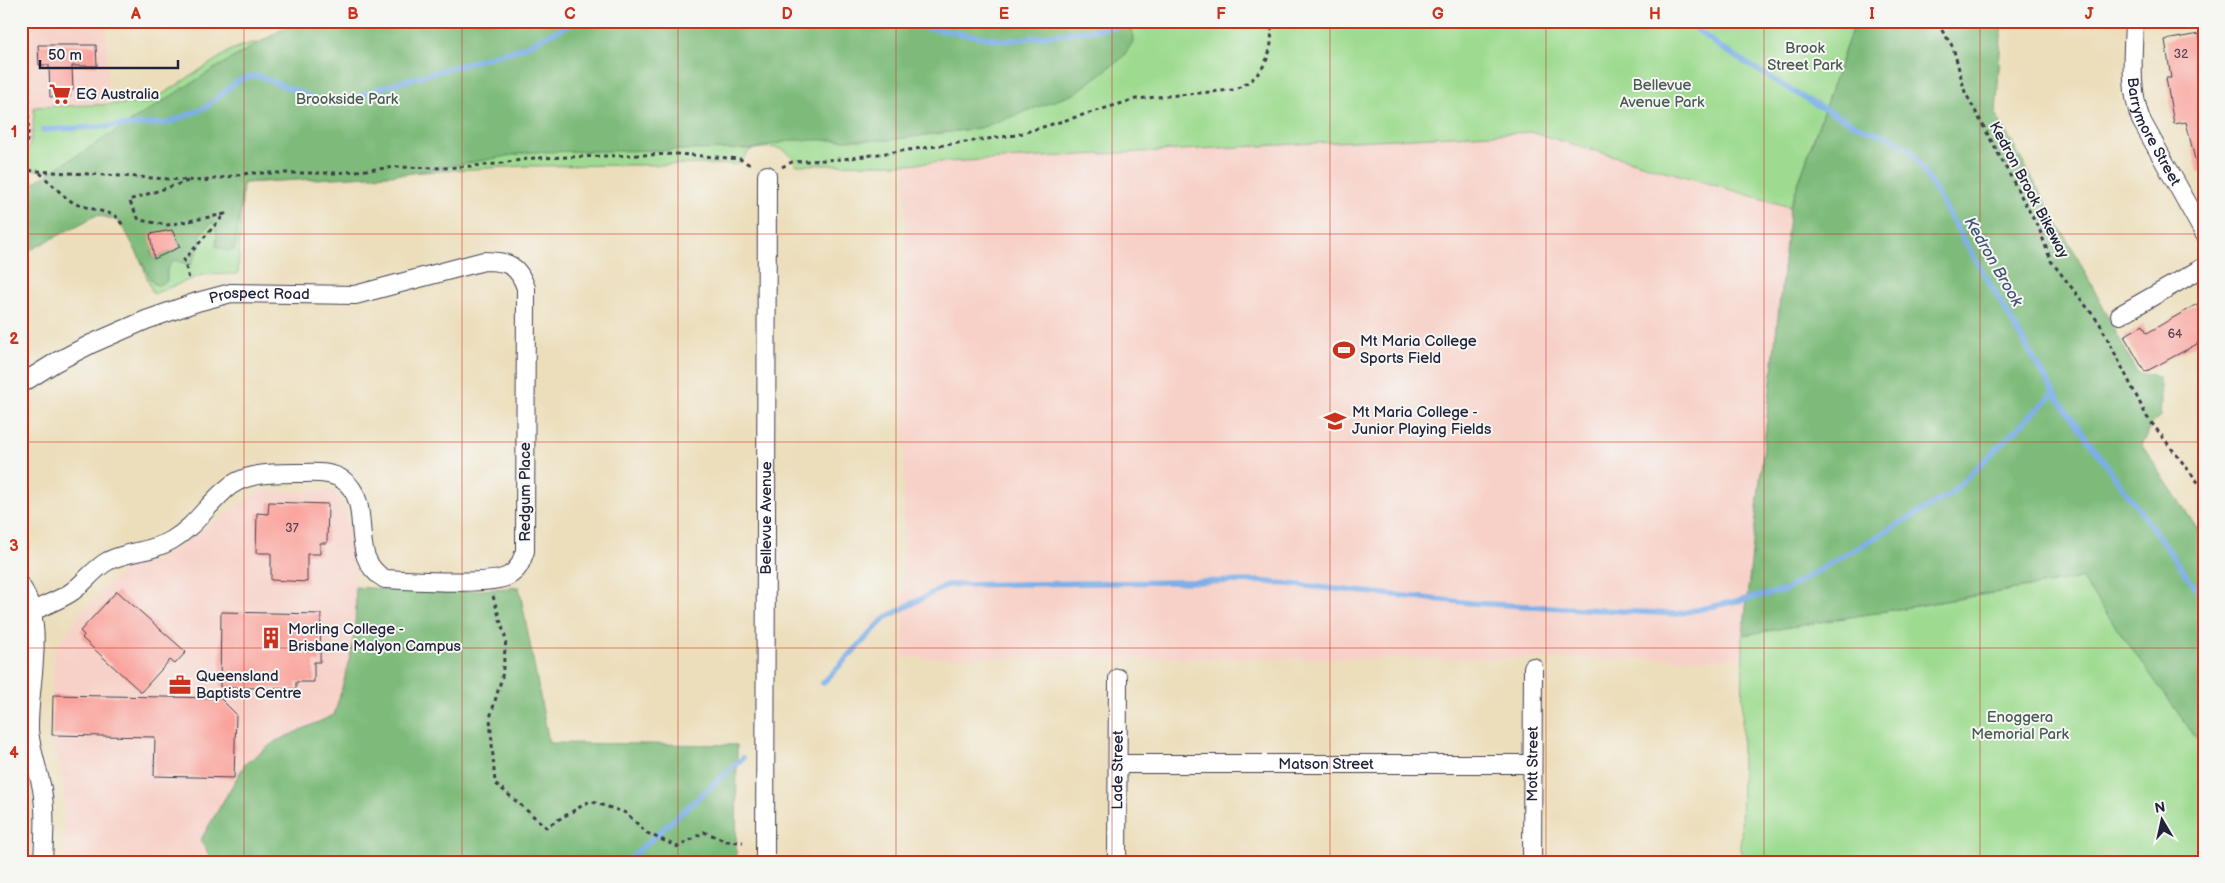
<svg xmlns="http://www.w3.org/2000/svg" width="2225" height="883" font-family="'Balsamiq Sans',sans-serif">
	<style>
		.built { fill: #f7d1c8 }
		.green { fill: #9edb90; stroke: #607e66 }
		.forest { fill: #7ebb7a; stroke: #506e5a; fill-rule: evenodd }
		.lines { fill: none; stroke-linecap: round; stroke-linejoin: round }
		.stream { stroke: #7bafe8; stroke-width: 5.5 }
		.building { fill: #faa29b }
		.street-casing { stroke: #403e4e; stroke-width: 20 }
		.path { stroke: #403e4e; stroke-width: 3; stroke-dasharray: 4 4; stroke-linecap: butt }
		.street { stroke: #fff; stroke-width: 18 }
		.grid { fill: none; stroke: #c8321e; stroke-width: 1; stroke-opacity: 0.55 }
		.labels { text-anchor: middle; dominant-baseline: central; stroke-width: 4; stroke-linejoin: round; paint-order: stroke }
		.number-label { font-size: 12px; fill: #584253 }
		.park-label { font-size: 15px; fill: #475a54; stroke: #f6f6f2 }
		.poi-label { font-size: 15px; fill: #22223b; stroke: #f6f6f2; text-anchor: start }
		.street-label { font-size: 15px; fill: #22223b; stroke: #f6f6f2 }
		.water-label { font-size: 16px; font-style: italic; fill: #415378; stroke: #f6f6f2 }
		.neatline { fill: none; stroke: #c8321e; stroke-width: 2 }
		.grid-label { font-size: 16px; text-anchor: middle; font-weight: bold; fill: #c8321e }
	</style>
	<rect width="100%" height="100%" fill="#f6f6f2"/>
	<filter id="ink" filterUnits="userSpaceOnUse"><feTurbulence type="fractalNoise" baseFrequency=".02" numOctaves="2"/><feDisplacementMap in="SourceGraphic" scale="10" xChannelSelector="R" yChannelSelector="G"/><feConvolveMatrix kernelMatrix="1 2 1 2 8 2 1 2 1" color-interpolation-filters="sRGB"/></filter>
	<filter id="wash" filterUnits="userSpaceOnUse"><feTurbulence type="fractalNoise" baseFrequency=".0096" numOctaves="4" result="noise"/><feDisplacementMap in="SourceGraphic" scale="20" xChannelSelector="R" yChannelSelector="G"/><feGaussianBlur stdDeviation="1.12" result="paint"/><feColorMatrix in="noise" values="0 0 0 0 0 0 0 0 0 0 0 0 0 0 0 0 0 1.4 0 .05"/><feComposite in="paint" operator="in"/></filter>
	<g filter="url(#wash)">
		<rect width="100%" height="100%" fill="#ecdebb"/>
		<!-- built -->
		<path class="built" d="M 21,21 L 106,21 L 108,105 L 34,107 L 33,131 L 30,148 L 21,170 Z
			M 1531,132 L 1790,207 L 1743,635 L 1742,659 L 903,658 L 906,164 Z
			M 259,491 L 333,491 L 344,502 L 352,548 L 357,605 L 351,658 L 334,715 L 276,741 L 245,862 L 65,862 L 64,784 L 52,739 L 52,690 L 55,649 L 83,610 L 125,569 L 159,560 Z"/>
		<!-- green -->
		<path class="green" d="M 311,21 L 1855,21 L 1790,207 L 1531,132 L 906,164 L 796,165 C 787,143 770,147 750,150 L 739,164 L 523,166 L 243,183 L 238,274 L 202,275 L 153,294 L 110,175 L 23,169 L 33,131 L 34,107 L 149,103 L 231,50 L 251,43 L 287,44 Z
			M 2082,578 L 2204,749 L 2204,862 L 1741,862 L 1743,635 Z"/>
		<!-- forest -->
		<path class="forest" d="M 296,21 L 1132,21 L 1133,42 L 1122,58 L 1074,94 L 980,128 L 889,140 L 793,140 L 752,149 L 530,152 L 406,174 L 243,183 L 235,249 L 228,251 L 216,246 L 217,233 L 213,222 L 201,233 L 200,246 L 191,265 L 174,260 L 167,269 L 167,281 L 158,285 L 153,283 L 126,232 L 116,220 L 97,215 L 21,255 L 21,191 L 209,72 ZM 173,230 L 174,240 L 177,240 L 180,247 L 154,259 L 151,252 L 153,251 L 151,234 Z
			M 1855,21 L 2002,21 L 1996,115 L 2078,259 L 2137,373 L 2159,377 L 2161,398 L 2160,416 L 2149,427 L 2147,437 L 2141,444 L 2204,539 L 2204,749 L 2081,578 L 1743,635 L 1790,207 Z
			M 355,587 L 447,593 L 519,587 L 549,743 L 737,745 L 736,860 L 214,862 L 200,841 L 245,764 L 276,741 L 334,715 C 347,672 359,632 355,587 Z"/>
		<g class="lines">
			<!-- stream -->
			<path class="stream" d="M 885,21 L 1006,41 L 1165,21
				M 1685,21 L 1723,49 L 1809,101 L 1862,128 L 1893,138 L 1913,153 L 2054,393 L 2204,599
				M 43,130 L 168,123 L 205,108 L 236,82 L 247,77 L 259,76 L 324,102 L 335,104 L 393,84 L 522,48 L 577,21
				M 823,683 L 885,618 L 947,585 L 1258,581 L 1471,603 L 1677,614 L 1783,591 L 1949,495 L 2054,393
				M 626,862 L 743,758"/>
		</g>
		<g id="blocks">
			<!-- building -->
			<path class="building" d="M 2199,34 L 2204,68 L 2197,69 L 2204,110 L 2204,172 L 2198,172 L 2186,122 L 2174,124 L 2166,78 L 2171,78 L 2165,40 Z
				M 38,45 L 96,45 L 97,66 L 72,66 L 73,90 L 70,90 L 70,97 L 50,97 L 49,65 L 39,65 Z
				M 172,230 L 180,247 L 154,259 L 150,234 Z
				M 2197,304 L 2204,315 L 2204,335 L 2197,344 L 2145,372 L 2124,336 L 2143,325 L 2147,333 Z
				M 269,502 L 328,504 L 327,543 L 320,543 L 320,554 L 307,554 L 307,582 L 271,580 L 271,553 L 256,553 L 257,513 L 268,514 Z
				M 117,591 L 186,652 L 175,664 L 170,660 L 141,692 L 82,638 L 84,635 L 80,631 Z
				M 221,612 L 321,614 L 320,662 L 314,662 L 314,682 L 296,682 L 296,689 L 220,687 Z
				M 53,695 L 220,698 L 236,714 L 234,778 L 154,776 L 155,737 L 52,735 Z"/>
		</g>
	</g>
	<g filter="url(#ink)">
		<use href="#blocks" fill-opacity="0" stroke="#403e4e" stroke-width="1"/>
		<g class="lines">
			<!-- street casing -->
			<g class="street-casing">
				<g id="street">
					<path id="s1" d="M 2134,21 C 2133,55 2129,88 2141,120 L 2204,233"/>
					<path d="M 2120,315 L 2204,267"/>
					<path id="s2" d="M 21,384 L 56,362 L 91,344 L 146,320 L 197,302 L 231,293 L 355,295 L 484,261 C 508,261 518,265 526,288 L 525,551 C 521,562 519,570 508,576 C 490,586 410,580 385,579 C 345,557 376,503 343,480 C 330,471 314,473 299,473 C 274,473 243,472 224,491 C 206,507 194,527 172,540 C 152,552 128,551 108,561 C 93,569 84,584 70,593 C 59,600 45,605 33,611"/>
					<path d="M 21,586 C 47,627 28,683 29,729 C 30,748 38,769 42,789 C 46,813 44,838 43,862"/>
					<path id="s3" d="M 1118,764 L 1532,764"/>
					<path id="s4" d="M 765,862 L 767,175"/>
					<path id="s5" d="M 1117,862 L 1118,678"/>
					<path id="s6" d="M 1532,862 L 1533,667"/>
				</g>
			</g>
			<!-- path -->
			<path class="path" d="M 1929,21 L 1939,26 L 1953,47 L 1965,92 L 2040,231 L 2051,261 L 2100,324 L 2147,417 L 2204,490
				M 21,158 L 28,137 L 29,100
				M 782,167 L 792,162 L 843,159 L 1016,135 L 1136,99 L 1232,90 C 1263,80 1276,52 1270,21
				M 21,170 L 203,181 L 250,173 L 335,173 L 398,167 L 442,168 L 489,165 L 534,158 L 678,154 L 740,159 L 752,166
				M 40,173 L 64,196 L 75,204 L 115,215 L 123,225
				M 188,181 L 129,200 L 139,220 L 168,225 L 225,214 L 184,260 L 189,279
				M 493,596 L 506,640 L 502,677 L 490,718 L 495,783 L 546,827 L 590,801 L 626,813 L 647,833 L 678,847 L 704,832 L 727,841 L 743,842"/>
			<!-- street -->
			<use href="#street" class="street"/>
		</g>
	</g>
	<!-- grid -->
	<path class="grid" d="M 244,21 L 244,862M 462,21 L 462,862M 678,21 L 678,862M 896,21 L 896,862M 1112,21 L 1112,862M 1330,21 L 1330,862M 1546,21 L 1546,862M 1764,21 L 1764,862M 1980,21 L 1980,862M 21,234 L 2204,234M 21,442 L 2204,442M 21,648 L 2204,648"/>
	<!-- icons -->
	<defs>
		<g id="supermarket-bare" transform="scale(1.725)"><path d="M-6-5.5h2.5l.6 2H6L4.5 2H-2.5L-4.4-4H-6ZM-1.5 3.2a1.3 1.3 0 1 0 .1 0ZM3 3.2a1.3 1.3 0 1 0 .1 0Z" fill="#c8321e" stroke="#f6f6f2" stroke-width="2.5" paint-order="stroke"/></g>
		<g id="stadium-bare" transform="scale(1.725)"><path d="M0-5a6.5 5 0 1 0 0 10a6.5 5 0 1 0 0-10ZM-3.5-1.8h7v3.6h-7Z" fill="#c8321e" stroke="#f6f6f2" stroke-width="2.5" paint-order="stroke"/></g>
		<g id="school-bare" transform="scale(1.725)"><path d="M0-5L7-2L0 1L-7-2ZM-4 1L0 2.5L4 1V4Q0 6-4 4Z" fill="#c8321e" stroke="#f6f6f2" stroke-width="2.5" paint-order="stroke"/></g>
		<g id="building-bare" transform="scale(1.725)"><path d="M-4-6H4V6H1V3H-1V6H-4ZM-2.5-4.3h1.7v1.8h-1.7ZM.8-4.3h1.7v1.8H.8ZM-2.5-1h1.7V.8h-1.7ZM.8-1h1.7V.8H.8Z" fill="#c8321e" stroke="#f6f6f2" stroke-width="2.5" paint-order="stroke"/></g>
		<g id="office-bare" transform="scale(1.725)"><path d="M-6-3h4V-5.5h4V-3h4V5H-6ZM-1-4.5V-3h2v-1.5ZM-6 0V1H6V0Z" fill="#c8321e" stroke="#f6f6f2" stroke-width="2.5" paint-order="stroke"/></g>
	</defs>
	<g fill-rule="evenodd">
		<use href="#supermarket-bare" x="60" y="94"/>
		<use href="#stadium-bare" x="1344" y="350"/>
		<use href="#school-bare" x="1335" y="421"/>
		<use href="#building-bare" x="271" y="638"/>
		<use href="#office-bare" x="180" y="685"/>
	</g>
	<g class="labels">
		<!-- number labels -->
		<g class="number-label">
			<text x="2181" y="54">32</text>
			<text x="2175" y="334">64</text>
			<text x="292" y="528">37</text>
		</g>
		<!-- park labels -->
		<g class="park-label">
			<text x="1805" y="48">Brook<tspan x="1805" dy="17">Street Park</tspan></text>
			<text x="1662" y="85">Bellevue<tspan x="1662" dy="17">Avenue Park</tspan></text>
			<text x="347" y="99">Brookside Park</text>
			<text x="2020" y="717">Enoggera<tspan x="2020" dy="17">Memorial Park</tspan></text>
		</g>
		<!-- poi labels -->
		<g class="poi-label">
			<text x="76" y="94">EG Australia</text>
			<text x="1360" y="341">Mt Maria College<tspan x="1360" dy="17">Sports Field</tspan></text>
			<text x="1352" y="412">Mt Maria College -<tspan x="1352" dy="17">Junior Playing Fields</tspan></text>
			<text x="288" y="629">Morling College -<tspan x="288" dy="17">Brisbane Malyon Campus</tspan></text>
			<text x="196" y="676">Queensland<tspan x="196" dy="17">Baptists Centre</tspan></text>
		</g>
		<!-- street labels -->
		<g class="street-label">
			<text stroke="none"><textPath href="#s1" startOffset="115">Barrymore Street</textPath></text>
			<text transform="translate(2029 190) rotate(62)">Kedron Brook Bikeway</text>
			<text stroke="none"><textPath href="#s2" startOffset="258">Prospect Road</textPath></text>
			<text transform="translate(525 492) rotate(-90)">Redgum Place</text>
			<text stroke="none"><textPath href="#s4" startOffset="344">Bellevue Avenue</textPath></text>
			<text stroke="none"><textPath href="#s6" startOffset="98">Mott Street</textPath></text>
			<text stroke="none"><textPath href="#s3" startOffset="208">Matson Street</textPath></text>
			<text stroke="none"><textPath href="#s5" startOffset="92">Lade Street</textPath></text>
		</g>
		<!-- water labels -->
		<g class="water-label">
			<text transform="translate(1993 262) rotate(60)">Kedron Brook</text>
		</g>
	</g>
	<!-- margin -->
	<rect width="2225" height="883" fill="none" stroke="#f6f6f2" stroke-width="55"/>
	<!-- north arrow -->
	<g transform="translate(2162 820) rotate(351)" stroke="#f6f6f2" stroke-width="4" paint-order="stroke">
	<path d="M0-4L9 19L0 12L-9 19Z" fill="#22223b"/>
	<text y="-8" font-size="14" font-weight="bold" text-anchor="middle" fill="#22223b">N</text>
	</g>
	<!-- scale -->
	<path d="M40 60v8h138v-8" fill="none" stroke="#22223b" stroke-width="2.5"/>
	<text x="48" y="60" font-size="15" fill="#22223b" stroke="#f6f6f2" stroke-width="4" paint-order="stroke">50 m</text>
	<rect x="28" y="28" width="2170" height="828" class="neatline"/>
	<g class="grid-label">
		<text x="136" y="19">A</text>
		<text x="353" y="19">B</text>
		<text x="570" y="19">C</text>
		<text x="787" y="19">D</text>
		<text x="1004" y="19">E</text>
		<text x="1221" y="19">F</text>
		<text x="1438" y="19">G</text>
		<text x="1655" y="19">H</text>
		<text x="1872" y="19">I</text>
		<text x="2089" y="19">J</text>
		<text x="14" y="137">1</text>
		<text x="14" y="344">2</text>
		<text x="14" y="551">3</text>
		<text x="14" y="758">4</text>
	</g>
</svg>
